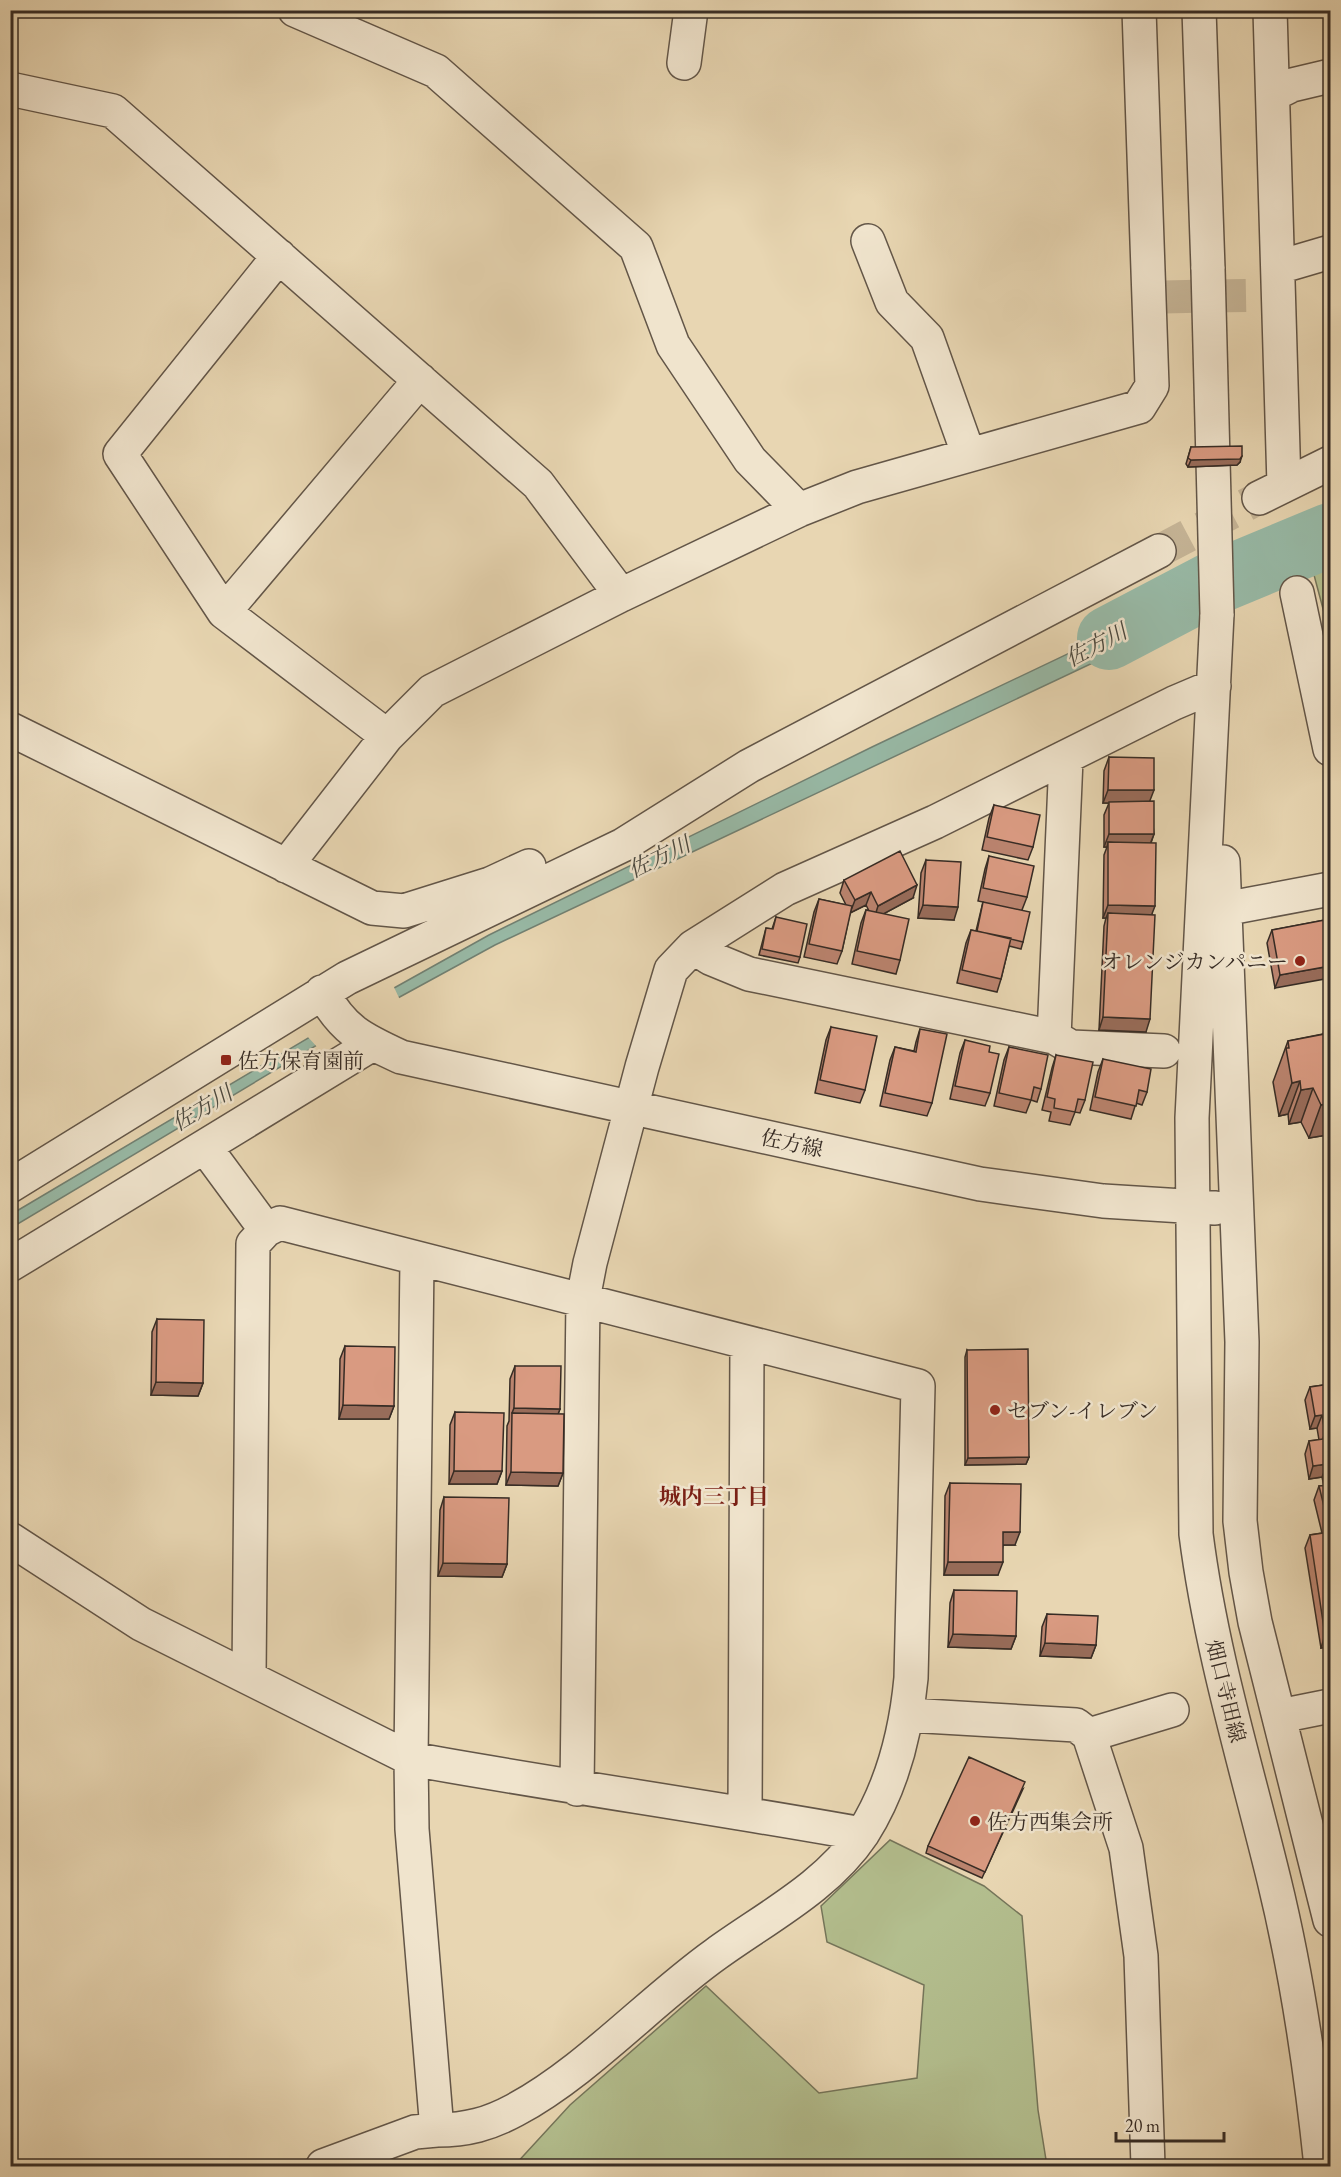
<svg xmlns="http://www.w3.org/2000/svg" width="1341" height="2177" font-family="'EB Garamond','Noto Serif JP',serif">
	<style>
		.green { fill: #b3be8e; stroke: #75755a; stroke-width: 1.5 }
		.water { fill: #98baa7; stroke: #718173; stroke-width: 1.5 }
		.pier { fill: #e8d6b2 }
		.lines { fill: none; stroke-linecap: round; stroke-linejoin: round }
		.shore { stroke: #687366; stroke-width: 1.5 }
		.river { stroke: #98baa7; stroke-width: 64 }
		.minor-tunnel { stroke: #c5b496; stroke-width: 33; stroke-dasharray: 33 16; stroke-linecap: butt }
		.minor-casing { stroke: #635648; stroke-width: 36 }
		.minor { stroke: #f0e4cd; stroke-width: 33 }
		.minor-bridge-casing { stroke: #635648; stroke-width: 36; stroke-linecap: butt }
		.minor-bridge { stroke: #f0e4cd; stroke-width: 33 }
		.wall { fill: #bb846f; stroke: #372c25; stroke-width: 1.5 }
		.shaded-wall { fill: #986c5a; stroke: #372c25; stroke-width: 1.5 }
		.building { fill: #d99a81; stroke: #372c25; stroke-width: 1.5 }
		.poi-dot { fill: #8f2418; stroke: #f0e4cd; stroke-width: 2 }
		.labels { text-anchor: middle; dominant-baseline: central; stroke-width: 5; stroke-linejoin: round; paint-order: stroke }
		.poi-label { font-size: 21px; fill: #372c25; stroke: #f0e4cd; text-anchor: start }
		.street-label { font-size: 21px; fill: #372c25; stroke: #f0e4cd }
		.water-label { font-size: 22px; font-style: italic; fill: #4a483f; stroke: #f0e4cd }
		.neighbourhood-label { font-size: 22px; font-weight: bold; fill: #7a1f14; stroke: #f0e4cd }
	</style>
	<rect width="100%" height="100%" fill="#e8d6b2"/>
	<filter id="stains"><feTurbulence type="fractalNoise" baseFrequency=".00333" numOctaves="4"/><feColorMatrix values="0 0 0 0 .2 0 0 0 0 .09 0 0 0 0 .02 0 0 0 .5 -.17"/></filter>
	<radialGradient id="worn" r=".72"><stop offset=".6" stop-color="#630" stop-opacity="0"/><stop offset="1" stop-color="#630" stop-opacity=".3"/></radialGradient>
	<!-- green -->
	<path class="green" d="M 1330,551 L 1330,635 L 1310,560 Z
		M 890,1840 L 984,1886 L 1022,1916 L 1038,2110 L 1047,2166 L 514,2166 L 570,2105 L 706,1986 L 819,2093 L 917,2078 L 924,1985 L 827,1942 L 821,1906 Z"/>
	<!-- water -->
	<path class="water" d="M 1330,529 L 1330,551 L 495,945 L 374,1011 L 11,1228 L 10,1215 L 369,1002 L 489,935 L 872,747 Z"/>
	<!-- pier -->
	<path class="pier" d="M 1253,562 L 1254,589 L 1179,624 L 1179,598 Z
		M 393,985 L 400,1000 L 318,1048 L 307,1036 Z"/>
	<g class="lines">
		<!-- shore -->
		<path class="shore" d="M 1234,581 L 1330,535
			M 1234,588 L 1330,546
			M 1199,598 L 1149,622 L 1148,625 L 1152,627 L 1199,605"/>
		<!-- river -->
		<path class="river" d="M 1109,638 L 1212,584 L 1330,535"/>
		<!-- minor-tunnel -->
		<path class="minor-tunnel" d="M 1164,297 L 1268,295
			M 1159,551 L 1259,498"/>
		<!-- minor casing -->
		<g class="minor-casing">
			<path id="minor" d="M 295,10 L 436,71 L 636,247 L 673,345 L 750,460 L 799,510
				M 1199,10 L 1208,269
				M 1270,10 L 1284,485
				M 684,63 L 691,10
				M 10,89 L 113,111 L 538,484 L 621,595
				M 1274,94 L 1292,85 L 1330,76
				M 868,241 L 892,302 L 927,338 L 968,453
				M 279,256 L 120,454 L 224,612 L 387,736
				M 1279,267 L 1330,252
				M 1259,498 L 1330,463
				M 1297,593 L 1330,749
				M 224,612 L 420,380
				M 1217,614 L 1192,1118 L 1196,1534 C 1211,1652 1246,1765 1274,1880 C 1297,1974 1311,2070 1321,2166
				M 10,729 L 372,908 L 404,911 L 490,884 L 529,866
				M 1223,862 L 1242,1342 L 1240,1521 L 1246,1572 L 1255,1622 L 1330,1920
				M 286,866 L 387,736 L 432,691 L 621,595 L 799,510 L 857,487 L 1139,407 L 1152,386 L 1139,10
				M 1224,909 L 1330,889
				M 693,947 L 710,958 L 749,974 L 1054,1037 L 1066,759
				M 322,992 C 344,1031 362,1039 401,1057 L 980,1184 L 1103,1201 L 1215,1208
				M 1054,1037 L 1071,1047 L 1164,1051
				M 213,1158 L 266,1230
				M 10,1186 L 347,978 L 623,845 L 749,766 L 1159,551
				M 417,1259 L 411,1759 C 561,1786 712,1807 862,1834
				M 10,1265 L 371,1045
				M 10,1539 L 141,1624 L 411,1759 L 412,1829 L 437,2130 L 415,2132 L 323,2166
				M 249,1676 L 253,1244 L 266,1230 L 280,1223 L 918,1386 L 911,1678 C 906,1732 892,1787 863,1833 C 827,1887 767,1917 716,1954 C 650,2001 586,2072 515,2110 C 489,2124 467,2130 437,2130
				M 908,1715 L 1076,1725 L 1089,1735 L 1126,1848 L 1141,1956 L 1148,2166
				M 1280,1716 L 1330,1706
				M 1089,1735 L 1172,1710
				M 577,1789 L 583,1299 L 590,1263 L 642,1067 L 671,970 L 693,947 L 785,889 L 935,822 L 1174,703 L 1214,686
				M 745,1813 L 747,1344"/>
		</g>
		<!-- minor -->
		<use href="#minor" class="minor"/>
		<!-- minor-bridge casing -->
		<g class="minor-bridge-casing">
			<path id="minor-bridge" d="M 1208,269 L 1217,614"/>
		</g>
		<!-- minor-bridge -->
		<use href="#minor-bridge" class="minor-bridge"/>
	</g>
	<!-- wall -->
	<path class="wall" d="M 1191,447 L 1240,462 L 1237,465 L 1188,467 L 1186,464 Z
		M 1109,757 L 1150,801 L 1154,834 L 1151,843 L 1152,914 L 1146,1032 L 1099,1030 L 1104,926 L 1106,918 L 1103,918 L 1104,855 L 1107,847 L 1104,847 L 1104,815 L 1109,803 L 1103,803 L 1104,771 Z
		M 994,805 L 1033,847 L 1028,860 L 982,850 L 989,818 Z
		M 989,856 L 1027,897 L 1022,910 L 1023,942 L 1021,949 L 1009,946 L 1001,979 L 997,992 L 957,983 L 966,943 L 971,930 L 976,931 L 983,902 L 978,901 L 985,869 Z
		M 926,860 L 954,920 L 918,918 L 921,873 Z
		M 844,880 L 913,898 L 883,914 L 900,960 L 896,974 L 852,964 L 861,923 L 866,910 L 869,911 L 866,905 L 850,913 L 842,951 L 837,964 L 804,957 L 814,912 L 819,899 L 846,905 L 840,893 Z
		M 776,917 L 800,957 L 798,963 L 759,955 L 766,928 L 772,929 Z
		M 1330,919 L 1275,988 L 1267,943 L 1272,930 Z
		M 1330,1014 L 1330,1141 L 1329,1142 L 1327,1135 L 1309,1138 L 1301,1122 L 1289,1124 L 1288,1114 L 1279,1116 L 1273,1082 L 1288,1041 L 1323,1034 Z
		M 831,1027 L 865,1090 L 860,1103 L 815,1093 L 826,1040 Z
		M 920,1029 L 932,1103 L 927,1116 L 880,1106 L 890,1060 L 895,1047 L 914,1051 L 916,1042 Z
		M 965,1040 L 989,1052 L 990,1093 L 985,1106 L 950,1099 L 960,1053 Z
		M 1009,1047 L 1041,1089 L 1037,1102 L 1031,1100 L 1026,1113 L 994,1106 L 1004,1060 Z
		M 1056,1055 L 1085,1100 L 1080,1113 L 1075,1112 L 1070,1125 L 1049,1121 L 1051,1112 L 1042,1110 L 1052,1068 Z
		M 1103,1059 L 1147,1092 L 1142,1105 L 1136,1103 L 1131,1119 L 1090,1110 L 1098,1072 Z
		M 157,1319 L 203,1383 L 198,1396 L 151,1395 L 152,1332 Z
		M 345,1346 L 394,1406 L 389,1419 L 339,1419 L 340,1359 Z
		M 967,1350 L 1029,1457 L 1026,1464 L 965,1465 L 965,1357 Z
		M 515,1366 L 560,1409 L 558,1414 L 563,1473 L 558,1486 L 506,1485 L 507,1426 L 509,1421 L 510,1379 Z
		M 1330,1384 L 1330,1646 L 1321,1648 L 1305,1548 L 1310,1535 L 1322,1533 L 1314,1500 L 1319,1486 L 1324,1486 L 1322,1477 L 1309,1479 L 1305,1454 L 1309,1441 L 1319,1440 L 1317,1428 L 1310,1429 L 1305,1400 L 1310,1387 Z
		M 455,1412 L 502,1471 L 497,1484 L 449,1484 L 450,1425 Z
		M 950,1483 L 1015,1545 L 1003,1545 L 998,1575 L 944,1575 L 945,1496 Z
		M 444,1497 L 507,1564 L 502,1577 L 438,1576 L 440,1510 Z
		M 954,1590 L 1016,1636 L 1011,1649 L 948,1647 L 950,1603 Z
		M 1047,1614 L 1096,1645 L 1091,1658 L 1040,1656 L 1042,1627 Z
		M 1023,1789 L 982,1878 L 926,1853 L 928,1846 Z"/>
	<!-- shaded-wall -->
	<path class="shaded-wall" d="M 1242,456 L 1240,462 L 1237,465 L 1188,467 L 1191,460 Z
		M 1108,790 L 1154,790 L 1149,803 L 1103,803 Z
		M 1109,834 L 1154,834 L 1149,847 L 1108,842 L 1107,847 L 1104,847 Z
		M 917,885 L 913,898 L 874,919 L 878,906 Z
		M 871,892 L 866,905 L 850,913 L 855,900 Z
		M 923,905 L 958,907 L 954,920 L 918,918 Z
		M 1108,905 L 1155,906 L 1150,919 L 1108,913 L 1106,918 L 1103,918 Z
		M 1330,966 L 1330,978 L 1275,988 L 1280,975 Z
		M 1103,1017 L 1150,1019 L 1146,1032 L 1099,1030 Z
		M 1300,1081 L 1288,1114 L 1279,1116 L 1292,1083 Z
		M 1313,1088 L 1301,1122 L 1289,1124 L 1301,1090 Z
		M 1330,1103 L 1330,1126 L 1327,1135 L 1309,1138 L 1321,1105 Z
		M 156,1382 L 203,1383 L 198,1396 L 151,1395 Z
		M 343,1405 L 394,1406 L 389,1419 L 339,1419 Z
		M 514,1408 L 560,1409 L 555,1422 L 512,1413 Z
		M 1322,1415 L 1317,1428 L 1310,1429 L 1315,1416 Z
		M 1330,1432 L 1330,1445 L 1320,1446 L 1325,1433 Z
		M 1029,1457 L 1026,1464 L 965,1465 L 968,1458 Z
		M 1327,1464 L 1322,1477 L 1309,1479 L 1313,1466 Z
		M 454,1471 L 502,1471 L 497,1484 L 449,1484 Z
		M 511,1472 L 563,1473 L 558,1486 L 506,1485 Z
		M 1003,1532 L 1020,1532 L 1015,1545 L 999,1545 Z
		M 948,1562 L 1003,1562 L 998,1575 L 944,1575 Z
		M 443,1563 L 507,1564 L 502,1577 L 438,1576 Z
		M 953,1634 L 1016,1636 L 1011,1649 L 948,1647 Z
		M 1330,1634 L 1330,1646 L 1321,1648 L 1325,1635 Z
		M 1045,1643 L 1096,1645 L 1091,1658 L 1040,1656 Z"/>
	<!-- building -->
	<path class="building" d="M 1242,446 L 1242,456 L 1240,459 L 1191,460 L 1188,458 L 1191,447 Z
		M 1109,757 L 1154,758 L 1154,790 L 1108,790 Z
		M 1154,801 L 1154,834 L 1109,834 L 1109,802 Z
		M 994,805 L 1040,815 L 1033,847 L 987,837 Z
		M 1108,842 L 1156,843 L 1155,906 L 1108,905 Z
		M 900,851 L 917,885 L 878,906 L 871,892 L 855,900 L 844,880 Z
		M 989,856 L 1034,866 L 1027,897 L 983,888 Z
		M 926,860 L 961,862 L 958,907 L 923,905 Z
		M 819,899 L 852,906 L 842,951 L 809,944 Z
		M 983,902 L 1030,912 L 1023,942 L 977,931 Z
		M 866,910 L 909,919 L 900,960 L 857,951 Z
		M 1108,913 L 1155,915 L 1150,1019 L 1103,1017 Z
		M 776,917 L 807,924 L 800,957 L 762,949 L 766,928 L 773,929 Z
		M 1330,919 L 1330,966 L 1280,975 L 1272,930 Z
		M 971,930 L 1011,938 L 1001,979 L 962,970 Z
		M 831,1027 L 877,1036 L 865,1090 L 820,1080 Z
		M 920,1029 L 947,1034 L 932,1103 L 885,1093 L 895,1047 L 916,1052 Z
		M 1330,1033 L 1330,1103 L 1321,1105 L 1313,1088 L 1301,1090 L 1300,1081 L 1292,1083 L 1286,1048 L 1289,1048 L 1288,1041 Z
		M 965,1040 L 990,1046 L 989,1052 L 999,1054 L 990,1093 L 955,1086 Z
		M 1009,1047 L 1048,1055 L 1041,1089 L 1034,1087 L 1031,1100 L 999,1093 Z
		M 1056,1055 L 1093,1062 L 1085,1100 L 1078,1099 L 1075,1112 L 1054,1108 L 1055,1099 L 1047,1097 Z
		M 1103,1059 L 1151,1069 L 1147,1092 L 1139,1090 L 1136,1106 L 1095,1097 Z
		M 157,1319 L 204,1320 L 203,1383 L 156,1382 Z
		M 345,1346 L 395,1347 L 394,1406 L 343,1405 Z
		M 1028,1349 L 1029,1457 L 968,1458 L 967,1350 Z
		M 515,1366 L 561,1366 L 560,1409 L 514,1408 Z
		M 1330,1384 L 1330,1432 L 1325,1433 L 1322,1415 L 1315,1416 L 1310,1387 Z
		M 455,1412 L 504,1413 L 502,1471 L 454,1471 Z
		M 512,1413 L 564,1414 L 563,1473 L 511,1472 Z
		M 1330,1438 L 1330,1481 L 1327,1464 L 1313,1466 L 1309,1441 Z
		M 950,1483 L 1021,1484 L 1020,1532 L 1003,1532 L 1003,1562 L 948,1562 Z
		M 1330,1485 L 1330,1527 L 1329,1527 L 1319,1486 Z
		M 444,1497 L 509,1498 L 507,1564 L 443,1563 Z
		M 1330,1532 L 1330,1634 L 1325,1635 L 1310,1535 Z
		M 954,1590 L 1017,1591 L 1016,1636 L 953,1634 Z
		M 1047,1614 L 1098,1616 L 1096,1645 L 1045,1643 Z
		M 969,1757 L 1025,1782 L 985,1872 L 928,1846 Z"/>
	<!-- markers -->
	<g class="poi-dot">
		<circle cx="1300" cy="961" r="6"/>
		<rect x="220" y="1054" width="12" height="12" rx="3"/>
		<circle cx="995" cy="1410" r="6"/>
		<circle cx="975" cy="1821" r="6"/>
	</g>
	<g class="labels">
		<!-- poi labels -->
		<g class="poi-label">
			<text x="1288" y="961" text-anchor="end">オレンジカンパニー</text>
			<text x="238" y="1060">佐方保育園前</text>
			<text x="1007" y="1410">セブン-イレブン</text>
			<text x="987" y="1821">佐方西集会所</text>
		</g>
		<!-- street labels -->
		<g class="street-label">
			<text transform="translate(792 1143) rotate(12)">佐方線</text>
			<text transform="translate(1226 1691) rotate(76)">畑口寺田線</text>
		</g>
		<!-- water labels -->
		<g class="water-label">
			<text transform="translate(1096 645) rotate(-28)">佐方川</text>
			<text transform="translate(659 857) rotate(-26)">佐方川</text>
			<text transform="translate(202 1108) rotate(-31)">佐方川</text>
		</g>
		<!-- neighbourhood labels -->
		<g class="neighbourhood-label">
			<text x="714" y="1496">城内三丁目</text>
		</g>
	</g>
	<!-- margin -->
	<rect width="1341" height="2177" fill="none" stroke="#e8d6b2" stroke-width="36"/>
	<rect x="12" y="12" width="1317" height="2153" fill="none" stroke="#372c25" stroke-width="3"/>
	<rect x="18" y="18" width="1305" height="2141" fill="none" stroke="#372c25" stroke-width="1.5"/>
	<!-- scale -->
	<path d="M1116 2132v9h108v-9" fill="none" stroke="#372c25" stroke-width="3"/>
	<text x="1125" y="2132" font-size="18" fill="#372c25" stroke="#f0e4cd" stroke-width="4.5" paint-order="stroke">20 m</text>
	<rect width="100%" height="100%" filter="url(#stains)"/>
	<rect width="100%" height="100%" fill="url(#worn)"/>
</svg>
